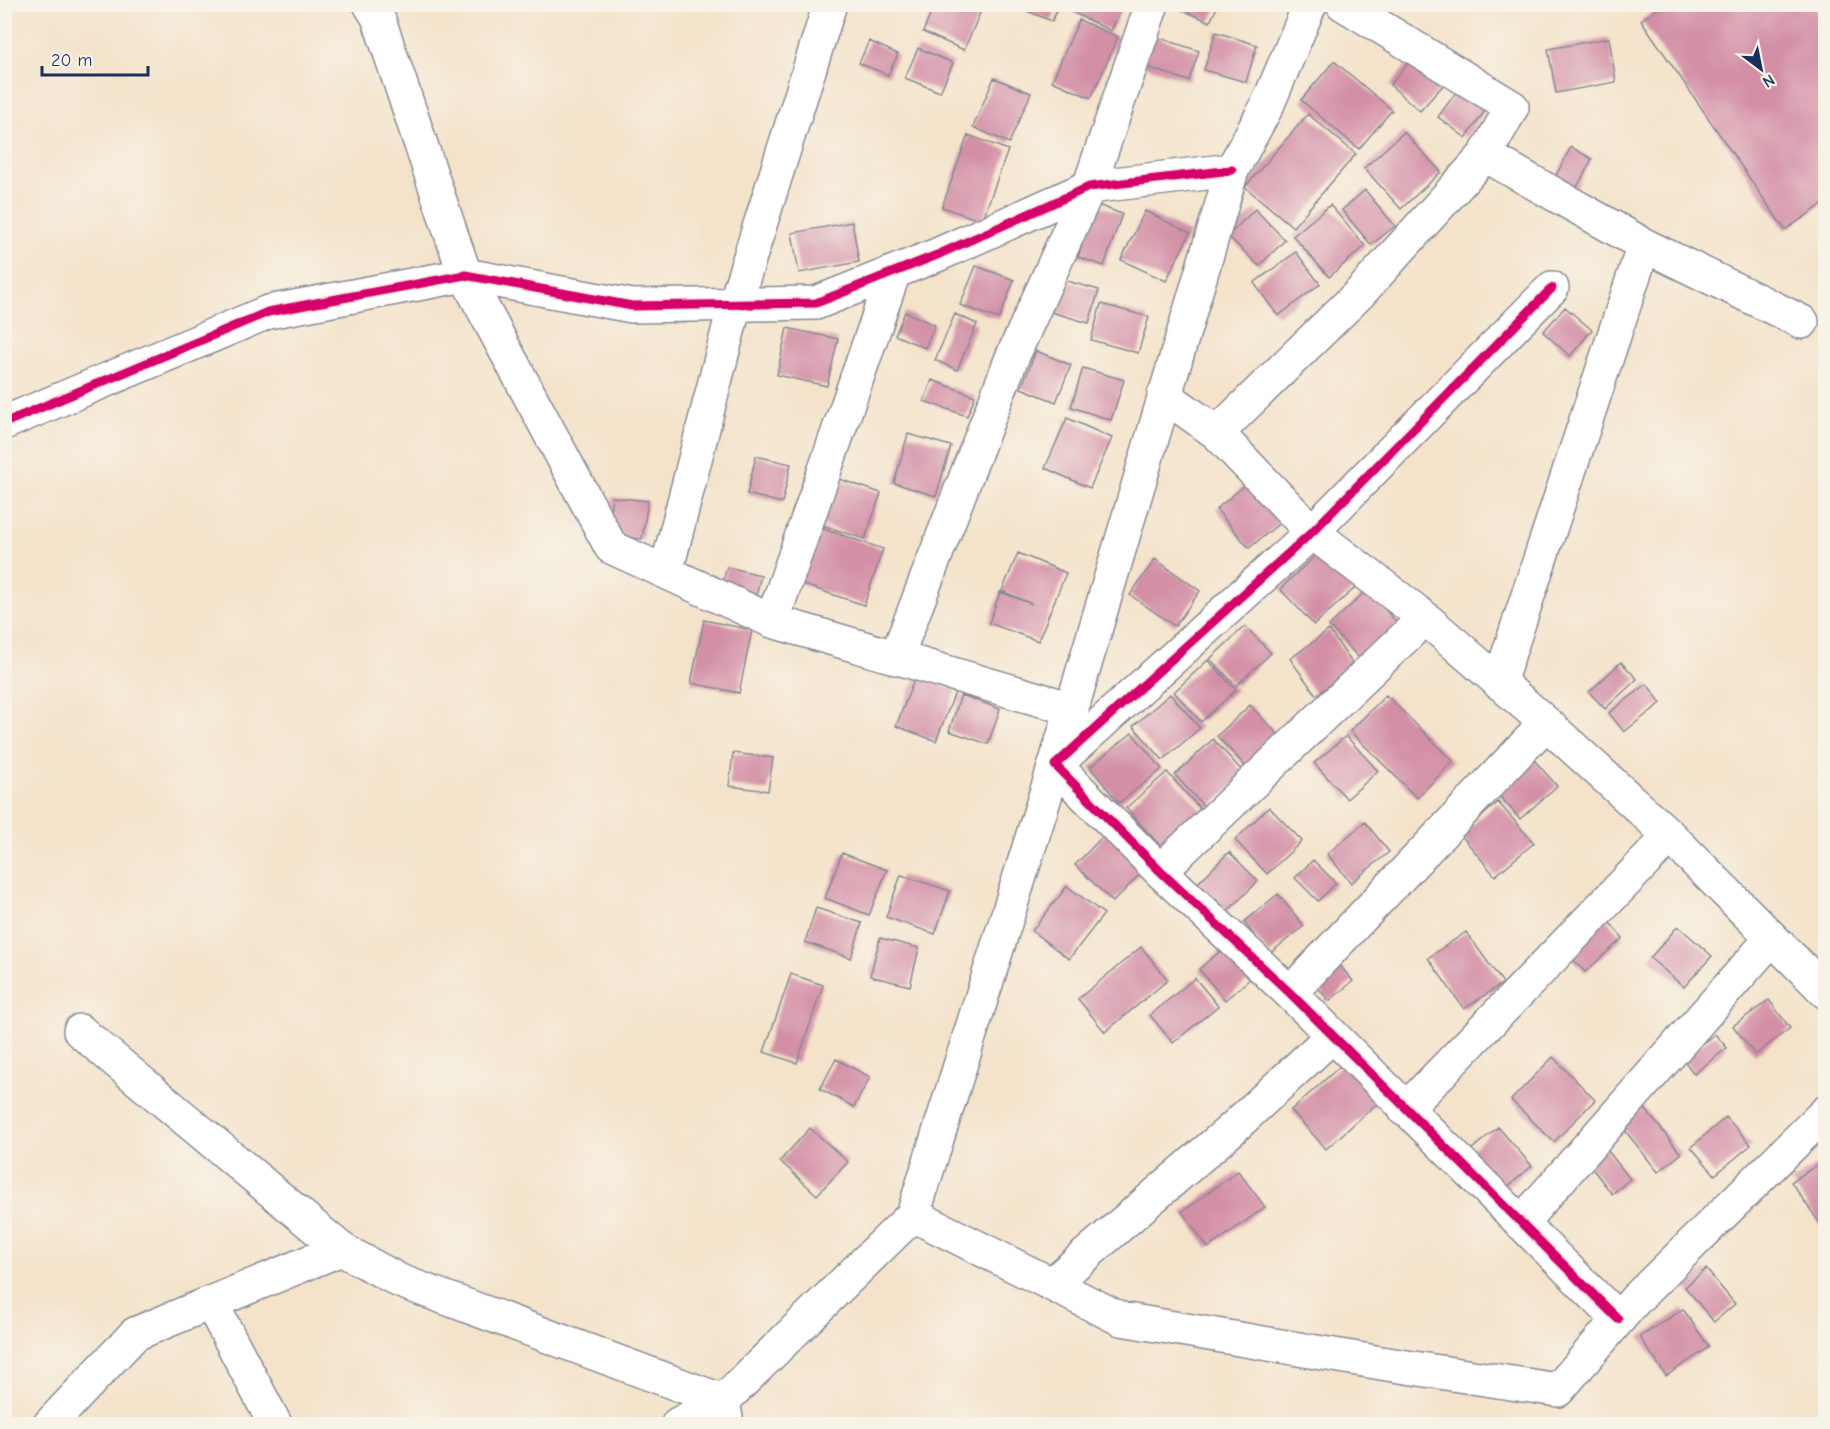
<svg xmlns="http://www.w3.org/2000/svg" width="1830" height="1429" font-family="'Comic Neue',sans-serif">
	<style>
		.building { fill: #d38fa6 }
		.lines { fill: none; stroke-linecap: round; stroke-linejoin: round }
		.minor-casing { stroke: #888994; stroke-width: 36 }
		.secondary-casing { stroke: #888994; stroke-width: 36 }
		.minor { stroke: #fff; stroke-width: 33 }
		.secondary { stroke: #fff; stroke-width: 33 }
		.cycleway-casing { stroke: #f7f3e8; stroke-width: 13 }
		.cycleway { stroke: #d6006c; stroke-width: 9 }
	</style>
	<rect width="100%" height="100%" fill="#f7f3e8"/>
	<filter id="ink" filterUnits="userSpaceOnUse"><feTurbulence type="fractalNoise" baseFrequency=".0167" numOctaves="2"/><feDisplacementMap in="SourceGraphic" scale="12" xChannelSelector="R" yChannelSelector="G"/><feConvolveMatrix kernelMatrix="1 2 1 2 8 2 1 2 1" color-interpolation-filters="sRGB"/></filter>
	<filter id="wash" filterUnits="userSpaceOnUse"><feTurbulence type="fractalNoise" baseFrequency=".008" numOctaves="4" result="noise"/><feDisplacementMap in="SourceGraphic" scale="24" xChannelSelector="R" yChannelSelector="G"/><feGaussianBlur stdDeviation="1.35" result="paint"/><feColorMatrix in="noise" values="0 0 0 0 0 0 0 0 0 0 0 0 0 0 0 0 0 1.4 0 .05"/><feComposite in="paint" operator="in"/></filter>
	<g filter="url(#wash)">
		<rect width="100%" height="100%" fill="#f4e3ca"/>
		<g id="blocks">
			<!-- building -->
			<path class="building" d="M 935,4 L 984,4 L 964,50 L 923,32 Z
				M 1018,4 L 1059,4 L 1052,21 L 1017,7 Z
				M 1076,4 L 1124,4 L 1111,31 L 1072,12 Z
				M 1665,4 L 1826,4 L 1826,202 L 1785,230 L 1641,20 Z
				M 1171,5 L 1218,5 L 1210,22 Z
				M 1079,20 L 1118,37 L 1091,98 L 1052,81 Z
				M 1216,32 L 1257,45 L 1246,82 L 1204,70 Z
				M 1148,34 L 1199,51 L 1189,81 L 1138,64 Z
				M 1609,38 L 1616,82 L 1556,93 L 1548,49 Z
				M 869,41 L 898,54 L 888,75 L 859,63 Z
				M 918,48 L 953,63 L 940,92 L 905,78 Z
				M 1415,55 L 1446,82 L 1420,111 L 1390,85 Z
				M 1334,61 L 1392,110 L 1359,149 L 1301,100 Z
				M 994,78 L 1031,93 L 1009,143 L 973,127 Z
				M 1459,88 L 1487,108 L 1466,138 L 1438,117 Z
				M 1308,114 L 1356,154 L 1293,227 L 1245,187 Z
				M 1404,132 L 1441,172 L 1401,209 L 1364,168 Z
				M 968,135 L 1008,150 L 982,221 L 942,207 Z
				M 1571,147 L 1592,159 L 1571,198 L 1550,187 Z
				M 1365,190 L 1395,226 L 1371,245 L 1342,210 Z
				M 1095,204 L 1122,214 L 1104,266 L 1078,257 Z
				M 1330,205 L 1365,246 L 1329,277 L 1293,236 Z
				M 1255,209 L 1285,240 L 1259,266 L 1228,236 Z
				M 1145,211 L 1190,233 L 1166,281 L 1121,260 Z
				M 852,222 L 859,262 L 799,273 L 792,233 Z
				M 1296,252 L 1320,284 L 1278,316 L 1254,283 Z
				M 976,266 L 1014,280 L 999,319 L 960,305 Z
				M 1057,278 L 1099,290 L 1089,323 L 1047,311 Z
				M 1101,304 L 1149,317 L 1138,353 L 1091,340 Z
				M 1565,307 L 1592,330 L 1570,356 L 1543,332 Z
				M 905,312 L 935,325 L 925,348 L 895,335 Z
				M 955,314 L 977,324 L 957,370 L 935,360 Z
				M 787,328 L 838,339 L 827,386 L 777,375 Z
				M 1036,351 L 1071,365 L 1056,402 L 1021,388 Z
				M 1083,368 L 1124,380 L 1111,420 L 1071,407 Z
				M 932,380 L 975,396 L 967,416 L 924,401 Z
				M 1067,418 L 1112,438 L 1090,488 L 1045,468 Z
				M 908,434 L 951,446 L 936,496 L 894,483 Z
				M 756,456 L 791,464 L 782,503 L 747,494 Z
				M 833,477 L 881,493 L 865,539 L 818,524 Z
				M 1254,478 L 1286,518 L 1249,548 L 1216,509 Z
				M 612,497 L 648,501 L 642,539 L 607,534 Z
				M 812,525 L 883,549 L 864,605 L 792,581 Z
				M 1321,550 L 1356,587 L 1314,625 L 1280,589 Z
				M 1018,553 L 1066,573 L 1038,641 L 989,623 L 1000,592 L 1032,604 L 1002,591 Z
				M 1155,559 L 1200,591 L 1175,626 L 1130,595 Z
				M 727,567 L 761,575 L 756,596 L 721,588 Z
				M 1367,590 L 1402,628 L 1365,664 L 1329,626 Z
				M 704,620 L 752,630 L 739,693 L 691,683 Z
				M 1245,626 L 1271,653 L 1236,686 L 1210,659 Z
				M 1329,630 L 1355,667 L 1316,695 L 1290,659 Z
				M 1208,660 L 1236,690 L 1201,722 L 1174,692 Z
				M 1621,662 L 1637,679 L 1605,709 L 1589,692 Z
				M 916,675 L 956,690 L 936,741 L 896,726 Z
				M 1647,684 L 1661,703 L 1624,732 L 1609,713 Z
				M 1170,694 L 1200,728 L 1163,760 L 1133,726 Z
				M 961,695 L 1000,709 L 988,744 L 949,731 Z
				M 1386,695 L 1453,761 L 1417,798 L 1350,731 Z
				M 1250,705 L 1283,740 L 1250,771 L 1217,736 Z
				M 1132,733 L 1162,769 L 1119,803 L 1090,767 Z
				M 1346,736 L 1378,771 L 1347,799 L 1314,763 Z
				M 1213,739 L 1245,774 L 1207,810 L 1175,775 Z
				M 733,753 L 773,758 L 768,791 L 729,786 Z
				M 1534,760 L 1557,786 L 1520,819 L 1498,794 Z
				M 1167,772 L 1205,814 L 1164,850 L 1126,808 Z
				M 1498,802 L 1534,843 L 1495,876 L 1461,835 Z
				M 1269,807 L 1302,841 L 1267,874 L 1235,840 Z
				M 1365,822 L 1389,852 L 1351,883 L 1327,854 Z
				M 1106,833 L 1144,870 L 1113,902 L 1075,865 Z
				M 1229,852 L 1258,881 L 1225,914 L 1196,885 Z
				M 842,853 L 887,870 L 869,915 L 825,898 Z
				M 1313,860 L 1336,883 L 1318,901 L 1295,878 Z
				M 901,875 L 950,891 L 935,934 L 886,917 Z
				M 1067,886 L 1104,914 L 1069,959 L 1032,931 Z
				M 1278,894 L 1304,926 L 1269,954 L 1244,922 Z
				M 816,908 L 862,923 L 851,958 L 805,942 Z
				M 1604,916 L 1623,938 L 1585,972 L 1565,951 Z
				M 1678,926 L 1712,956 L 1684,987 L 1650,958 Z
				M 1466,932 L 1503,983 L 1464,1009 L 1428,958 Z
				M 880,938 L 919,948 L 910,986 L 870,976 Z
				M 1141,947 L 1168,980 L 1105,1032 L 1078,999 Z
				M 1224,948 L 1250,979 L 1225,1000 L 1199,969 Z
				M 1336,961 L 1353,981 L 1329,1001 L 1312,980 Z
				M 791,974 L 823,985 L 797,1063 L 764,1052 Z
				M 1195,978 L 1218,1006 L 1173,1043 L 1150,1015 Z
				M 1769,1000 L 1790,1028 L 1755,1055 L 1733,1026 Z
				M 1715,1034 L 1727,1048 L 1694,1074 L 1683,1059 Z
				M 1553,1057 L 1595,1100 L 1554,1142 L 1511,1100 Z
				M 836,1059 L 870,1077 L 854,1107 L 820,1089 Z
				M 1347,1060 L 1382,1099 L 1326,1149 L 1291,1110 Z
				M 1642,1105 L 1681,1154 L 1658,1172 L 1619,1123 Z
				M 1726,1117 L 1751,1145 L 1715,1175 L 1691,1147 Z
				M 1498,1127 L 1532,1166 L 1499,1194 L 1465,1155 Z
				M 810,1128 L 848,1162 L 817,1195 L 780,1161 Z
				M 1605,1147 L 1630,1179 L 1612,1194 L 1587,1162 Z
				M 1826,1159 L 1826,1226 L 1823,1228 L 1791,1182 Z
				M 1238,1171 L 1265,1207 L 1208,1248 L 1182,1212 Z
				M 1706,1269 L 1735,1304 L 1714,1322 L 1685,1287 Z
				M 1683,1309 L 1709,1347 L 1666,1376 L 1640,1337 Z"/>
		</g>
	</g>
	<g filter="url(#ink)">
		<use href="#blocks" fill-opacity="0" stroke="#888994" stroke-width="1.5"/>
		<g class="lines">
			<!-- minor casing -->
			<g class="minor-casing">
				<path id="minor" d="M 370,4 L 378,17 L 465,275 L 611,547 L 772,621 L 1072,709
					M 1485,155 L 1644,245 L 1802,322
					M 1552,288 L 1312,532 L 1055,765 L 1160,871 L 1290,993 L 1618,1319
					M 1164,395 L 1217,433 L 1312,532 L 1425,618 L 1546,723 L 1670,836 L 1826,992
					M 4,423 L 268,312 L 465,275 L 632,306 L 816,303 L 937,255 L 1089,187 L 1232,170
					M 1217,433 L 1360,293 L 1485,155 L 1512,107 L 1343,4
					M 666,572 L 735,304 L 830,4
					M 772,621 L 894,272
					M 896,658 L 1011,360 L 1089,187 L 1152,4
					M 1499,683 L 1644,245
					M 1160,871 L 1425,618
					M 1290,993 L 1546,723
					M 80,1031 L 341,1249
					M 1405,1110 L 1670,836
					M 913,1215 L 1121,1319 L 1387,1364 L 1558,1390 L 1636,1299 L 1826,1112
					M 1521,1223 L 1772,938
					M 1052,1284 L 1232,1129 L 1332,1036
					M 211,1303 L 275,1424
					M 678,1424 L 723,1401 L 727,1424"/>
			</g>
			<!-- secondary casing -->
			<g class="secondary-casing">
				<path id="secondary" d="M 50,1424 L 135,1334 L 341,1249 L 400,1281 L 723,1401 L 913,1215 L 1055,765 L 1232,170 L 1267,106 L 1310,4"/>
			</g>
			<!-- minor -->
			<use href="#minor" class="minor"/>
			<!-- secondary -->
			<use href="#secondary" class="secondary"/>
			<!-- cycleway casing -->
			<g class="cycleway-casing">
				<path id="cycleway" d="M 1552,288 L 1312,532 L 1055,765 L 1160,871 L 1290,993 L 1618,1319
					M 4,423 L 268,312 L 465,275 L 632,306 L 816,303 L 937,255 L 1089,187 L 1232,170"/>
			</g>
			<!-- cycleway -->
			<use href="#cycleway" class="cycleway"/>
		</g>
	</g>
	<!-- margin -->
	<rect width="1830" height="1429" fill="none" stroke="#f7f3e8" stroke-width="24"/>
	<!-- north arrow -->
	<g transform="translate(1761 69) rotate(148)" stroke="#f7f3e8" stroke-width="4.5" paint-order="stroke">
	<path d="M0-4.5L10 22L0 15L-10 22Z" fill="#1b2f5e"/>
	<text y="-9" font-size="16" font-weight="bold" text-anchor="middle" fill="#1b2f5e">N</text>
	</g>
	<!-- scale -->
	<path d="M42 66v9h106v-9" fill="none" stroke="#1b2f5e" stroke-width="3"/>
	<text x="51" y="66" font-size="18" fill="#1b2f5e" stroke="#f7f3e8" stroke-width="4.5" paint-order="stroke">20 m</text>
</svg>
